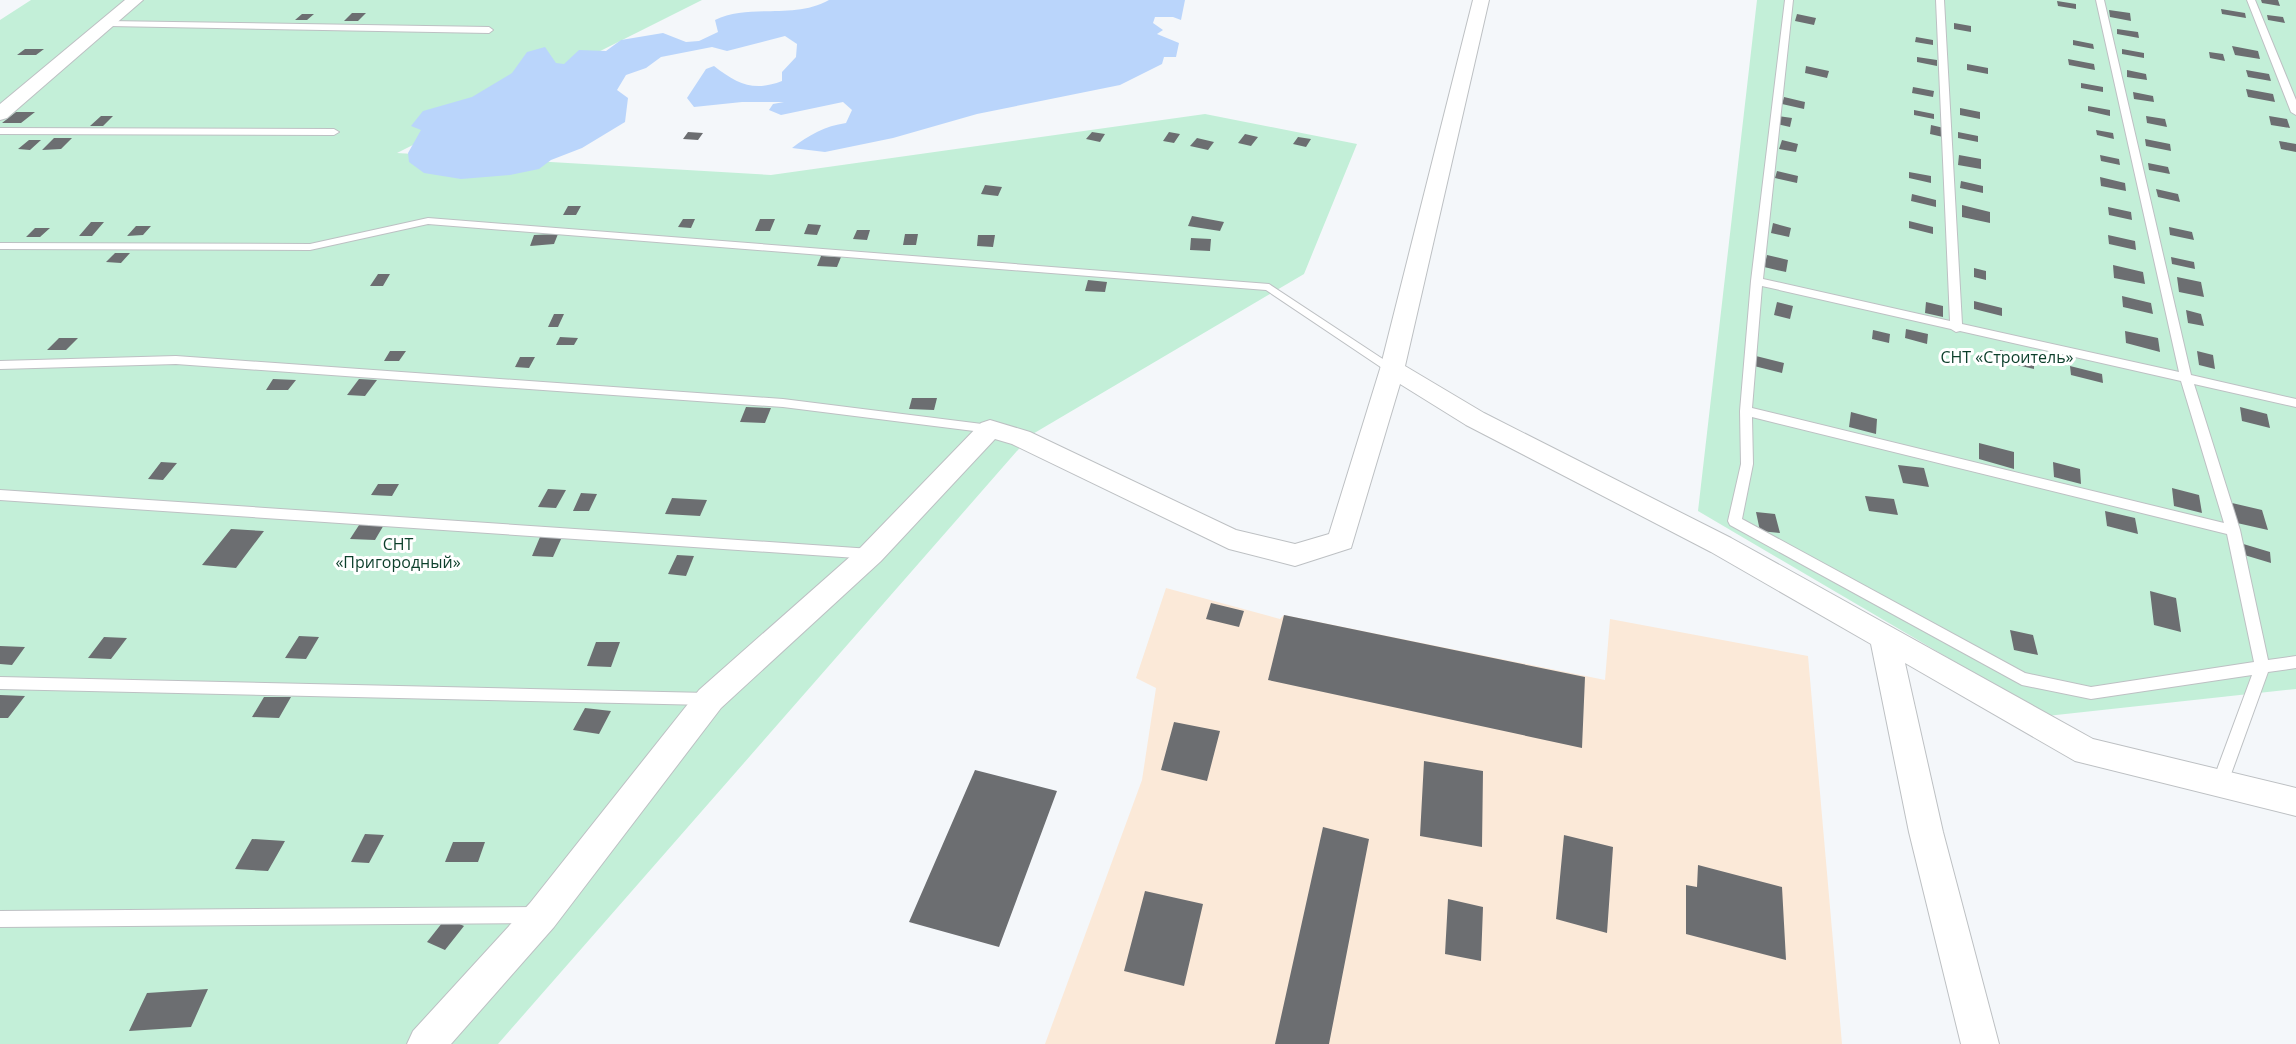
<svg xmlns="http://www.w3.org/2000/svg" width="2296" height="1044" font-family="'Open Sans',sans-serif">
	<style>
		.industrial { fill: #fbe9d8 }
		.green { fill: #c3efd8 }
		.water { fill: #bad5fb }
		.building { fill: #6c6e71 }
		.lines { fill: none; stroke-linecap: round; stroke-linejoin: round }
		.lane-casing { stroke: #bdc0c3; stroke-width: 2 }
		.street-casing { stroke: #bdc0c3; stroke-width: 2 }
		.lane { fill: #fff; fill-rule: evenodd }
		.street { fill: #fff; fill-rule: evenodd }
		.labels { text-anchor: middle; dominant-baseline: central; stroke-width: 6; stroke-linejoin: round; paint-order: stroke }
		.park-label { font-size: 16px; fill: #0c3f2b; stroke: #fff }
	</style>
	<rect width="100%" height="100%" fill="#f4f7fa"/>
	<!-- industrial -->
	<path class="industrial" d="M 1166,588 L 1280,619 L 1284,615 L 1605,680 L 1610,619 L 1808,656 L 1842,1044 L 1045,1044 L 1142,780 L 1156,688 L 1136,678 Z"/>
	<!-- green -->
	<path class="green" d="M 31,0 L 702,0 L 397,153 L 771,175 L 1205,114 L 1357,144 L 1304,274 L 1031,435 L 498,1044 L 0,1044 L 0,20 Z
		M 1757,0 L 2296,0 L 2296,689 L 2047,716 L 1698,511 Z"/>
	<!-- water -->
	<path class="water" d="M 829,0 L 1185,0 L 1181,20 L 1173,17 L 1155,17 L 1153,23 L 1163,30 L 1157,34 L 1179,43 L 1176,57 L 1164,57 L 1162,64 L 1120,85 L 977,114 L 893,138 L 825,152 L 792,148 C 809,135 825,126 846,123 L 852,110 L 843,102 L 781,115 L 769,110 L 773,104 L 784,102 L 742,102 L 694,107 L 687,98 L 706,69 L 714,66 C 737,84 754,92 782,81 L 782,72 L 796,57 L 797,44 L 785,36 L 727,51 L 712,47 L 661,57 L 646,68 L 626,75 L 617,90 L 628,98 L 625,122 L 582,148 L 551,160 L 539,169 L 510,175 L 461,179 L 424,173 L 409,162 L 408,153 L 421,130 L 411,126 L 423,111 L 472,97 L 512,73 L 527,52 L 545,47 L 556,63 L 564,64 L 579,50 L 606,51 L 621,40 L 663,33 L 686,42 L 699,41 L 718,32 L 715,20 C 750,3 794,20 829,0 Z"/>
	<!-- building -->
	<path class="building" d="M 2261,0 L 2278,0 L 2280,6 L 2262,3 Z
		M 2057,1 L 2076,4 L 2076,9 L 2058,6 Z
		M 2221,9 L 2245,13 L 2246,18 L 2222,14 Z
		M 2109,10 L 2130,13 L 2131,21 L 2110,17 Z
		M 352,13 L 366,13 L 358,21 L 344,21 Z
		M 302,14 L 314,14 L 307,20 L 295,20 Z
		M 1797,14 L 1816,18 L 1814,25 L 1795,21 Z
		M 2267,15 L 2283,17 L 2285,23 L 2268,20 Z
		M 1954,23 L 1971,26 L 1971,32 L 1954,29 Z
		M 2117,29 L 2138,32 L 2139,38 L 2117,34 Z
		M 1916,37 L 1933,40 L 1933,45 L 1915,42 Z
		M 2073,40 L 2093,44 L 2094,49 L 2073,45 Z
		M 2232,46 L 2258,51 L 2260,59 L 2235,55 Z
		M 25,49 L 44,49 L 36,55 L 17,55 Z
		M 2122,49 L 2144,53 L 2144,58 L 2122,54 Z
		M 2209,52 L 2223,54 L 2225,61 L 2210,58 Z
		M 1917,57 L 1937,60 L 1937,66 L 1917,62 Z
		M 2068,59 L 2094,64 L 2095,70 L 2069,65 Z
		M 1967,64 L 1988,68 L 1988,74 L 1967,70 Z
		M 1806,66 L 1829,71 L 1827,78 L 1805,73 Z
		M 2127,70 L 2146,74 L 2147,80 L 2127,77 Z
		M 2246,70 L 2269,74 L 2271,81 L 2248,77 Z
		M 2081,83 L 2103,87 L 2103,92 L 2081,88 Z
		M 1913,87 L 1934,91 L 1933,97 L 1912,93 Z
		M 2246,89 L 2273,94 L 2275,102 L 2248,97 Z
		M 2133,92 L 2153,96 L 2154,102 L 2134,99 Z
		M 1784,97 L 1805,102 L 1804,109 L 1782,104 Z
		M 2088,106 L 2110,110 L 2110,116 L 2088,111 Z
		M 1960,108 L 1980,112 L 1980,119 L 1960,115 Z
		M 1914,110 L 1934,114 L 1934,119 L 1914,115 Z
		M 16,112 L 35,112 L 21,123 L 2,123 Z
		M 101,116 L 113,116 L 103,126 L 90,126 Z
		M 1778,116 L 1792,118 L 1790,127 L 1777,124 Z
		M 2146,116 L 2165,119 L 2167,127 L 2147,123 Z
		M 2269,116 L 2287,119 L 2290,128 L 2271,125 Z
		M 1931,125 L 1944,128 L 1943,137 L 1930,134 Z
		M 2096,130 L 2113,133 L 2114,139 L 2097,135 Z
		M 688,132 L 703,133 L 698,140 L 683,139 Z
		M 1092,132 L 1105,134 L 1100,142 L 1086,139 Z
		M 1169,132 L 1180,134 L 1174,143 L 1163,141 Z
		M 1958,132 L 1978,136 L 1978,142 L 1958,138 Z
		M 1245,134 L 1258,137 L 1251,146 L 1238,143 Z
		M 1298,137 L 1311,139 L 1306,147 L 1293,144 Z
		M 54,138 L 72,138 L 61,149 L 42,150 Z
		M 1197,138 L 1214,142 L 1208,150 L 1190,146 Z
		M 2145,139 L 2170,144 L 2171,151 L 2146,146 Z
		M 29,140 L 41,140 L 30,150 L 18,149 Z
		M 1782,140 L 1798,144 L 1796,152 L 1779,149 Z
		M 2279,141 L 2296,144 L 2296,152 L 2281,149 Z
		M 1959,155 L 1981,159 L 1981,169 L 1958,165 Z
		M 2100,155 L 2119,159 L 2120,165 L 2101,161 Z
		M 2148,163 L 2168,167 L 2170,174 L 2149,170 Z
		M 1777,171 L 1798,176 L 1797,183 L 1775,178 Z
		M 1909,172 L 1931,176 L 1931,183 L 1909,178 Z
		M 2100,177 L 2125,183 L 2126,191 L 2101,186 Z
		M 1961,181 L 1983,186 L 1983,193 L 1960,188 Z
		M 985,185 L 1002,187 L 998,196 L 981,194 Z
		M 2156,189 L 2178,194 L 2180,202 L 2158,197 Z
		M 1912,194 L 1936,200 L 1936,207 L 1911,201 Z
		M 1962,205 L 1990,212 L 1990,223 L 1962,217 Z
		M 568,206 L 581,206 L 576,215 L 563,215 Z
		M 2108,207 L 2131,212 L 2132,220 L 2109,215 Z
		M 1192,216 L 1224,222 L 1220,231 L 1188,226 Z
		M 683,219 L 695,219 L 691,228 L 678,227 Z
		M 760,219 L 775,219 L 770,231 L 755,231 Z
		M 1909,221 L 1933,227 L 1933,234 L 1909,228 Z
		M 91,222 L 104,222 L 92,236 L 79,236 Z
		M 1773,223 L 1791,228 L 1789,237 L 1771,233 Z
		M 808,224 L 821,225 L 817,235 L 804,234 Z
		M 136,226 L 151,226 L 143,235 L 127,236 Z
		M 2169,227 L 2192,232 L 2194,240 L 2170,235 Z
		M 35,228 L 50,228 L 40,237 L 26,237 Z
		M 857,230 L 870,230 L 867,240 L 853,239 Z
		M 558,234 L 554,244 L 530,246 L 534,235 Z
		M 905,234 L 918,234 L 916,245 L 903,245 Z
		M 978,235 L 995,235 L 993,247 L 977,246 Z
		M 2108,235 L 2135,241 L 2136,250 L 2109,244 Z
		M 1191,238 L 1211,239 L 1210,251 L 1190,250 Z
		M 115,253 L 130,253 L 121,263 L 106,262 Z
		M 1767,255 L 1788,260 L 1786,272 L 1764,267 Z
		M 821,256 L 841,257 L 837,267 L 817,266 Z
		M 2171,257 L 2194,262 L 2195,269 L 2172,264 Z
		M 2113,265 L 2143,272 L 2145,284 L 2114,278 Z
		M 1974,268 L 1986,271 L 1986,280 L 1974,277 Z
		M 378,274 L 390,274 L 383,286 L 370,286 Z
		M 2177,277 L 2201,282 L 2204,297 L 2179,292 Z
		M 1088,280 L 1107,282 L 1105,292 L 1085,291 Z
		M 2122,296 L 2151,303 L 2153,314 L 2123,307 Z
		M 1974,301 L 2002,308 L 2002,316 L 1974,309 Z
		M 1777,302 L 1793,306 L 1790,319 L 1774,315 Z
		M 1926,302 L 1943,306 L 1943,317 L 1925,313 Z
		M 2186,310 L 2201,314 L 2204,326 L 2188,323 Z
		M 554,314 L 564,314 L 558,327 L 548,327 Z
		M 1906,329 L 1928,334 L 1927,344 L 1905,338 Z
		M 1873,330 L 1890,334 L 1889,343 L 1872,339 Z
		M 2125,331 L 2158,338 L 2160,352 L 2126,343 Z
		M 560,337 L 578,338 L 574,345 L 556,345 Z
		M 59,338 L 78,338 L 66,350 L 47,350 Z
		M 2000,350 L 2034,359 L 2034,369 L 2000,361 Z
		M 390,351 L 406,351 L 399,361 L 384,361 Z
		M 2197,351 L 2213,355 L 2215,369 L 2199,365 Z
		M 1756,356 L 1784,363 L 1782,373 L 1754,366 Z
		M 520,357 L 535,357 L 529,368 L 515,367 Z
		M 2070,366 L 2102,374 L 2103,383 L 2071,375 Z
		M 273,379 L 296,380 L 288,390 L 266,390 Z
		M 359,379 L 377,380 L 365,396 L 347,395 Z
		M 912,398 L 937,398 L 934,410 L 909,409 Z
		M 746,407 L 771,408 L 765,423 L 740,422 Z
		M 2240,407 L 2267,414 L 2270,428 L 2242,421 Z
		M 1851,412 L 1877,419 L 1876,434 L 1849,427 Z
		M 1979,443 L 2014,452 L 2014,469 L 1979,459 Z
		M 161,462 L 177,463 L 163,480 L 148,479 Z
		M 2053,462 L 2080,469 L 2081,484 L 2054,477 Z
		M 1898,465 L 1924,468 L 1929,487 L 1903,483 Z
		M 378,484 L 399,484 L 392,496 L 371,495 Z
		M 2172,488 L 2199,495 L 2202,513 L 2174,506 Z
		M 548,489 L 566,490 L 556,508 L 538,507 Z
		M 581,493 L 597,494 L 589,511 L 573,511 Z
		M 1865,496 L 1894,499 L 1898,515 L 1869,511 Z
		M 672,498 L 707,500 L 700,516 L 665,514 Z
		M 2232,503 L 2262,510 L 2268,530 L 2237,523 Z
		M 2105,511 L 2135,518 L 2138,534 L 2107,526 Z
		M 1756,512 L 1775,514 L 1780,533 L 1760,531 Z
		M 361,522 L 385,523 L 375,540 L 350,539 Z
		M 231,529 L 264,531 L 236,568 L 202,565 Z
		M 540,537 L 562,537 L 553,557 L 532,556 Z
		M 2240,543 L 2270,552 L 2271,563 L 2241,554 Z
		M 677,555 L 694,556 L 686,576 L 668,574 Z
		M 2150,591 L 2176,598 L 2181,632 L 2154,625 Z
		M 1211,603 L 1244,611 L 1239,627 L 1206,619 Z
		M 1284,615 L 1585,677 L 1582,748 L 1268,680 Z
		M 2010,630 L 2033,635 L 2038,655 L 2014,650 Z
		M 299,636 L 319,637 L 306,659 L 285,658 Z
		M 104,637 L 127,638 L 111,659 L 88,658 Z
		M 596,642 L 620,642 L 611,667 L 587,666 Z
		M 0,646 L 25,647 L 12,665 L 0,664 Z
		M 0,695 L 25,696 L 8,718 L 0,718 Z
		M 264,697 L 291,697 L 279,718 L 252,717 Z
		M 585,708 L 611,711 L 599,734 L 573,730 Z
		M 1174,722 L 1220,731 L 1207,781 L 1161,770 Z
		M 1424,761 L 1483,771 L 1482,847 L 1420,836 Z
		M 975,770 L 1057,791 L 999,947 L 909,922 Z
		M 1323,827 L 1369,839 L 1329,1044 L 1275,1044 Z
		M 365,834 L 384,835 L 369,863 L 351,862 Z
		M 1564,835 L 1613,847 L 1607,933 L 1556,919 Z
		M 252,839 L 285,841 L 268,871 L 235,869 Z
		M 453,842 L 485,842 L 478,862 L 445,862 Z
		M 1698,865 L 1782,887 L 1786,960 L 1686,934 L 1686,885 L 1697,887 Z
		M 1145,891 L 1203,904 L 1184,986 L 1124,971 Z
		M 1448,899 L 1483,907 L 1481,961 L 1445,954 Z
		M 446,918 L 464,926 L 445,950 L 427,942 Z
		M 208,989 L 191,1027 L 129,1031 L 147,993 Z"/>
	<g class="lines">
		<!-- lane casing -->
		<g class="lane-casing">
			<path id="lane" d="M 1785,0 L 1793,0 L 1763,279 L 1950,321 L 1936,0 L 1944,0 L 1962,324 L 2179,372 L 2096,0 L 2104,0 L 2191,375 L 2296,399 L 2296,407 L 2194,384 L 2240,530 L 2268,660 L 2296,656 L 2296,668 L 2268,672 L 2226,788 L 2220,790 L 2214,788 L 2212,783 L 2252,675 L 2091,699 L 2022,685 L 1730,525 L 1728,521 L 1741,464 L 1740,411 L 1751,281 ZM 1762,286 L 1951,329 L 1956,332 L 1960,331 L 2181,381 L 2224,523 L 1752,408 ZM 1752,417 L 2227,534 L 2254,662 L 2091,687 L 2025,673 L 1742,519 L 1753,464 Z
				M 2247,0 L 2255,0 L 2296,100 L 2296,115 L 2291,112 Z
				M 107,21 L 489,27 L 493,30 L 489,33 L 110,26 L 106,23 Z
				M 0,128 L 334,129 L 339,132 L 334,135 L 0,134 Z
				M 428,218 L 1269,284 L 1398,369 L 1396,372 L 1388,372 L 1266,290 L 428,224 L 310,250 L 0,249 L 0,243 L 310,244 Z
				M 176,356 L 783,399 L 990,425 L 996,429 L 990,433 L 783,407 L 176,364 L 0,369 L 0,361 Z
				M 0,490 L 871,549 L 876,550 L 878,554 L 876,558 L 871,559 L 0,500 Z
				M 0,677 L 708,693 L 713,694 L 716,699 L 713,704 L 708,705 L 0,689 Z
				M 538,907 L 544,909 L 547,915 L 544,921 L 538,923 L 0,927 L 0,911 Z"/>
		</g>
		<!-- street casing -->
		<g class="street-casing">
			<path id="street" d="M 125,0 L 143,0 L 7,118 L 0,120 L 0,104 Z
				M 1473,0 L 1489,0 L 1405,366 L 1484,413 L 1731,538 L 2093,739 L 2296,788 L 2296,816 L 2075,761 L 1905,663 L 1943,832 L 1999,1044 L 1961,1044 L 1909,832 L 1871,644 L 1711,552 L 1466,425 L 1400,384 L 1351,548 L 1295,566 L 1229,549 L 1012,444 L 995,439 L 881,561 L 721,708 L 554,927 L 451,1044 L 407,1044 L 413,1031 L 530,903 L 699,690 L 861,547 L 981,423 L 990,420 L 1030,432 L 1236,530 L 1295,544 L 1329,534 L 1380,369 Z"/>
		</g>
		<!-- lane -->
		<use href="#lane" class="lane"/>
		<!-- street -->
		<use href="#street" class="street"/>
	</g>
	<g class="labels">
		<!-- park labels -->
		<g class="park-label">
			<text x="2007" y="357">СНТ «Строитель»</text>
			<text x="398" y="544">СНТ<tspan x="398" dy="18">«Пригородный»</tspan></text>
		</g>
	</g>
</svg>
